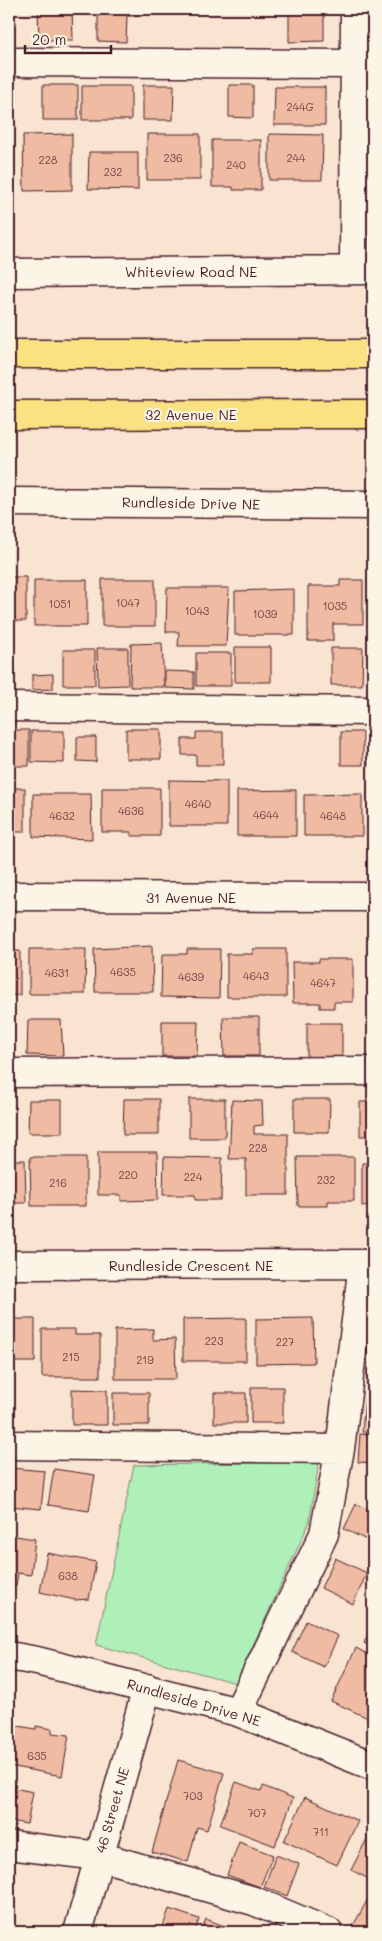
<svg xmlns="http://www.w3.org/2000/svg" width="382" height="1941" font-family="Mali,sans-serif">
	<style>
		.green { fill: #aff0b8; stroke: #7c8872 }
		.building { fill: #efbba2; stroke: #4a1f2b }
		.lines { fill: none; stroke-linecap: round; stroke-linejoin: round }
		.minor-casing { stroke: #4a1f2b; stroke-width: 31 }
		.major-casing { stroke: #4a1f2b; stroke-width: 31 }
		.minor { stroke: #fcf5e5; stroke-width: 28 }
		.major { stroke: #fae181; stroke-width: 28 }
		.labels { text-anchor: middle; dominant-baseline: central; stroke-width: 4; stroke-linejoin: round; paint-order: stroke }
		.number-label { font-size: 11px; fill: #734649 }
		.street-label { font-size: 14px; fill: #4a1f2b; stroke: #fcf5e5 }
	</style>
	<rect width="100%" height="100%" fill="#f8e4d1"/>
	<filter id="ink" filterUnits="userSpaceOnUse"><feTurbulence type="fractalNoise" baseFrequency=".02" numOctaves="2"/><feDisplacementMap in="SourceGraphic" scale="10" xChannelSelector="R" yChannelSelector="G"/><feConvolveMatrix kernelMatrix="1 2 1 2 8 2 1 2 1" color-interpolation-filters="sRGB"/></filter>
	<g filter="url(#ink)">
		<!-- green -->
		<path class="green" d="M 319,1462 L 309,1523 L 236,1683 L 96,1645 L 134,1465 Z"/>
		<!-- building -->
		<path class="building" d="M 38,9 L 72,9 L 73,40 L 39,40 Z
			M 98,9 L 142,9 L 142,16 L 127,16 L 126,42 L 98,41 Z
			M 289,9 L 324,9 L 324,41 L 289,42 Z
			M 369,71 L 373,71 L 373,103 L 369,103 Z
			M 43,85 L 78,85 L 78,120 L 43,120 Z
			M 143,85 L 174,85 L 173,120 L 143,120 Z
			M 229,85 L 253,85 L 253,118 L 229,117 Z
			M 82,86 L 131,86 L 131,120 L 82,120 Z
			M 275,87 L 325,87 L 325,125 L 274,125 Z
			M 369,107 L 373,107 L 373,143 L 370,143 Z
			M 72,134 L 72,190 L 24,191 L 23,135 Z
			M 147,134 L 200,134 L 200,180 L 147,180 Z
			M 269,134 L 323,135 L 322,180 L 269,180 Z
			M 212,140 L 261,140 L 261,190 L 233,190 L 233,187 L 212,187 Z
			M 9,148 L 14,148 L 14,193 L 9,193 Z
			M 89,152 L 138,152 L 138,190 L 88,189 Z
			M 369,173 L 373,173 L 373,206 L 369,206 Z
			M 9,577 L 26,577 L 26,621 L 9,621 Z
			M 102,579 L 155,579 L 155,626 L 102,626 Z
			M 370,579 L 373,579 L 373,624 L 370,624 Z
			M 34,580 L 87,580 L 87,626 L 34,626 Z
			M 340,580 L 363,580 L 363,624 L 333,624 L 333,641 L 308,641 L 308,586 L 340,586 Z
			M 167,588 L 229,588 L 226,646 L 178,646 L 179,632 L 166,632 Z
			M 294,589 L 294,635 L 235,635 L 235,591 Z
			M 162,643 L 164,687 L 130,687 L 131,644 Z
			M 235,647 L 271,647 L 271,682 L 235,682 Z
			M 97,648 L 128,648 L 128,685 L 98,686 Z
			M 331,648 L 363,648 L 362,685 L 331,685 Z
			M 63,650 L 95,650 L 95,685 L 63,685 Z
			M 196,653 L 231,653 L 231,686 L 196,686 Z
			M 165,671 L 194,672 L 194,689 L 165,688 Z
			M 53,674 L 53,689 L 32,690 L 32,675 Z
			M 126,729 L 161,729 L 161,759 L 126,759 Z
			M 9,730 L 29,730 L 29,766 L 9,766 Z
			M 369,730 L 373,730 L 373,765 L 369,765 Z
			M 31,731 L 64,731 L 64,763 L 31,762 Z
			M 196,732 L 223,732 L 223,765 L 196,765 L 196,755 L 182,755 L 182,739 L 196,739 Z
			M 341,732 L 363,732 L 363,765 L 341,765 Z
			M 77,737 L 96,737 L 96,762 L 77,761 Z
			M 169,780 L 227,781 L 227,826 L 169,826 Z
			M 9,788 L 25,788 L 25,832 L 9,832 Z
			M 102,788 L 160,788 L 160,836 L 131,836 L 131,832 L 102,832 Z
			M 296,790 L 296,836 L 237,836 L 237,791 Z
			M 33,794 L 91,794 L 92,839 L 33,837 Z
			M 362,794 L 362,836 L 304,836 L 304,795 Z
			M 152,946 L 153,992 L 95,992 L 94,949 Z
			M 29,949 L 86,949 L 85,994 L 29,994 Z
			M 187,949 L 220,949 L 219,998 L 161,997 L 162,954 L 187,954 Z
			M 253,949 L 286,949 L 286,997 L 227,997 L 227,954 L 253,954 Z
			M 9,951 L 20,951 L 20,995 L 9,995 Z
			M 319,959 L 353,959 L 353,1002 L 334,1002 L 334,1008 L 320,1008 L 320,1003 L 293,1003 L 292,962 L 319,962 Z
			M 223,1017 L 259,1017 L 259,1056 L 224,1056 Z
			M 28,1020 L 61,1020 L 63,1056 L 27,1055 Z
			M 162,1021 L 198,1021 L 197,1056 L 162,1056 Z
			M 307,1023 L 342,1023 L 342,1057 L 307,1057 Z
			M 124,1099 L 159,1099 L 159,1135 L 123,1135 Z
			M 189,1099 L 225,1099 L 225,1138 L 189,1138 Z
			M 294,1099 L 330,1099 L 329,1132 L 294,1132 Z
			M 29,1100 L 62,1100 L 62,1133 L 28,1133 Z
			M 232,1100 L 262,1101 L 263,1125 L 254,1126 L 254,1134 L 288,1134 L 288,1195 L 246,1195 L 246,1159 L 229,1159 Z
			M 360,1102 L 373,1102 L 373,1136 L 360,1136 Z
			M 98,1152 L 157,1152 L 158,1200 L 121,1201 L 121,1195 L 98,1195 Z
			M 30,1157 L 86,1157 L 86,1206 L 31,1206 Z
			M 164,1157 L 222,1158 L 221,1200 L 195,1200 L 195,1195 L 163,1195 Z
			M 297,1157 L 354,1157 L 354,1201 L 328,1201 L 328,1206 L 298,1206 Z
			M 9,1160 L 25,1160 L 26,1203 L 9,1203 Z
			M 362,1163 L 373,1163 L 373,1205 L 362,1206 Z
			M 246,1318 L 246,1361 L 183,1361 L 183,1319 Z
			M 313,1318 L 314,1363 L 256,1364 L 256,1319 Z
			M 9,1319 L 35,1319 L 35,1362 L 9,1362 Z
			M 42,1329 L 75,1329 L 75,1335 L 100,1335 L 100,1377 L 42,1377 Z
			M 153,1329 L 153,1340 L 175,1339 L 176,1379 L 115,1379 L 115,1330 Z
			M 251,1387 L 283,1387 L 283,1423 L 251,1423 Z
			M 72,1389 L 107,1390 L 107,1425 L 72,1425 Z
			M 113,1393 L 149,1393 L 149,1425 L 113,1425 Z
			M 214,1393 L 246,1393 L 246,1423 L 214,1423 Z
			M 365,1397 L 373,1398 L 373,1433 L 362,1432 Z
			M 360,1434 L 373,1435 L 373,1463 L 358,1462 Z
			M 11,1468 L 45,1471 L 41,1509 L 9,1506 Z
			M 54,1469 L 95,1475 L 89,1511 L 48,1505 Z
			M 356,1504 L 373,1512 L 373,1543 L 344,1529 Z
			M 9,1535 L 35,1539 L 31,1575 L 18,1573 L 16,1586 L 9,1585 Z
			M 47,1553 L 96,1562 L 89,1599 L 75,1600 L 40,1592 Z
			M 335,1558 L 367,1573 L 353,1604 L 321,1588 Z
			M 306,1621 L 338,1636 L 324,1667 L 292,1652 Z
			M 373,1623 L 373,1647 L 364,1643 Z
			M 356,1648 L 373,1657 L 373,1711 L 370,1719 L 331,1701 Z
			M 12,1725 L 36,1729 L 36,1726 L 52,1729 L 52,1733 L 69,1735 L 62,1776 L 9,1766 L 9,1744 Z
			M 178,1760 L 224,1773 L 207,1830 L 197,1827 L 188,1862 L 152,1852 Z
			M 236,1782 L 261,1791 L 263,1786 L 293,1798 L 275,1846 L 220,1825 Z
			M 9,1787 L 33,1792 L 27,1824 L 9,1821 Z
			M 305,1797 L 358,1821 L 337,1865 L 284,1841 Z
			M 371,1831 L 373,1832 L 373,1881 L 351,1870 Z
			M 239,1842 L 273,1855 L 260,1887 L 227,1875 Z
			M 276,1855 L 299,1864 L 287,1896 L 264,1887 Z
			M 369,1897 L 373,1899 L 373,1932 L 365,1932 L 353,1926 Z
			M 169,1909 L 199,1919 L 195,1932 L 161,1932 Z
			M 206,1919 L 240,1932 L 200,1932 Z
			M 9,1926 L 26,1929 L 26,1932 L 9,1932 Z"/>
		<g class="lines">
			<!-- minor casing -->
			<g class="minor-casing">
				<path id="minor" d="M 9,62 L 355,64
					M 354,270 L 355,9
					M 9,273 L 373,270
					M 9,502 L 373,505
					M 9,707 L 373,711
					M 9,896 L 373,897
					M 9,1073 L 373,1071
					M 9,1265 L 373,1264
					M 9,1445 L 340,1449
					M 9,1656 L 37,1661 L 238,1712 L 373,1766
					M 238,1712 L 324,1534 L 340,1449 L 363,1264
					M 9,1845 L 99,1856 L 254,1901 L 328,1932
					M 78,1932 L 147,1688"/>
			</g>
			<!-- major casing -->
			<g class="major-casing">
				<path id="major" d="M 9,354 L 373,354
					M 9,415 L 373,414"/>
			</g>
			<!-- minor -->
			<use href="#minor" class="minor"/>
			<!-- major -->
			<use href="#major" class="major"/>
		</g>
	</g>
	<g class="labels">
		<!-- number labels -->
		<g class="number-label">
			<text x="300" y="106">244G</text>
			<text x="173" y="157">236</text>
			<text x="296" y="157">244</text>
			<text x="48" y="159">228</text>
			<text x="236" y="164">240</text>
			<text x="113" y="171">232</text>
			<text x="128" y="602">1047</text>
			<text x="60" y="603">1051</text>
			<text x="335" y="605">1035</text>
			<text x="197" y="610">1043</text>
			<text x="265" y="613">1039</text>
			<text x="198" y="803">4640</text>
			<text x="131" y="810">4636</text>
			<text x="266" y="814">4644</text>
			<text x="62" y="815">4632</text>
			<text x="333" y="815">4648</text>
			<text x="123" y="971">4635</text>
			<text x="57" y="972">4631</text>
			<text x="256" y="975">4643</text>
			<text x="191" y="976">4639</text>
			<text x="323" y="982">4647</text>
			<text x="258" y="1147">228</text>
			<text x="128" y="1174">220</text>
			<text x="193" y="1176">224</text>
			<text x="326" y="1179">232</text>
			<text x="58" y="1182">216</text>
			<text x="214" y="1340">223</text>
			<text x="285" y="1341">227</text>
			<text x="71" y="1356">215</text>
			<text x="145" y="1359">219</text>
			<text x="68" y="1575">638</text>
			<text x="37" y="1755">635</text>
			<text x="193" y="1795">703</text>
			<text x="257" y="1812">707</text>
			<text x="321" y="1831">711</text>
		</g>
		<!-- street labels -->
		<g class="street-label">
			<text x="191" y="271">Whiteview Road NE</text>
			<text x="191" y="414">32 Avenue NE</text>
			<text transform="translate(191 503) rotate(1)">Rundleside Drive NE</text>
			<text x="191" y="897">31 Avenue NE</text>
			<text x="191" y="1265">Rundleside Crescent NE</text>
			<text transform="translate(194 1702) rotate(16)">Rundleside Drive NE</text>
			<text transform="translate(112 1810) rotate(-74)">46 Street NE</text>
		</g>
	</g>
	<!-- margin -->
	<rect width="382" height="1941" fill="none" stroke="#fcf5e5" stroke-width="30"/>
	<rect x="15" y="15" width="352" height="1911" fill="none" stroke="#4a1f2b" stroke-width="2" filter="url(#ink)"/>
	<!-- scale -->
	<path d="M25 45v8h86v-8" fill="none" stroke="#4a1f2b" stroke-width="2.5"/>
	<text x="32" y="45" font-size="15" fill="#4a1f2b" stroke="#fcf5e5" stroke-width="4" paint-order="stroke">20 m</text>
</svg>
